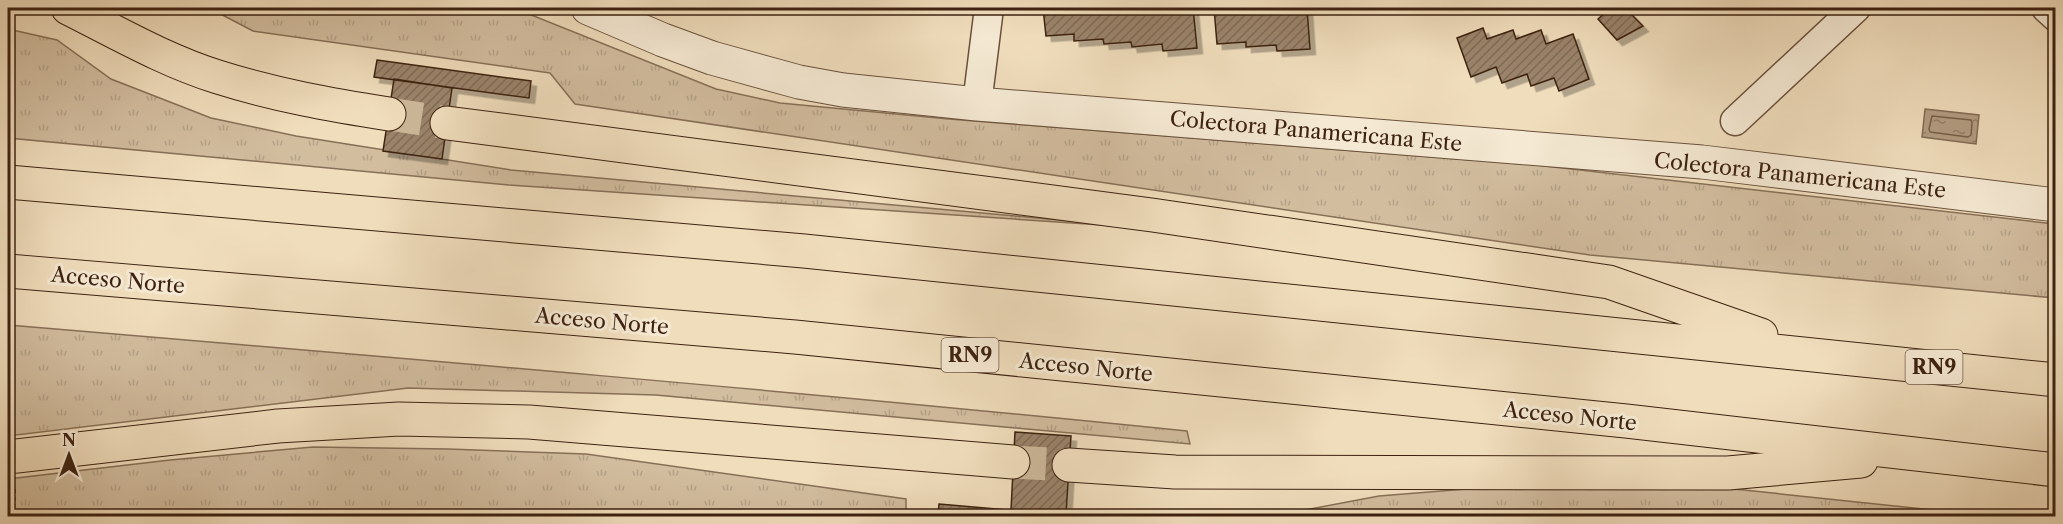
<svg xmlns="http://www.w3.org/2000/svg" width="2063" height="524" font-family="'Libre Caslon Text',serif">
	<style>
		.grass { fill: url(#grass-tufts); stroke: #887058; stroke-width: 1.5 }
		.water { fill: url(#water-ripples); stroke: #846c55; stroke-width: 1.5 }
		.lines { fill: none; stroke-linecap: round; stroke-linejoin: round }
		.shore { stroke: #78604a; stroke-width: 1.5 }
		.building { fill: url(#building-hatch); stroke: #3d2211; stroke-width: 1.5; filter: url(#shadow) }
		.motorway-tunnel { stroke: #ccb89a; stroke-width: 33; stroke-dasharray: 33 16; stroke-linecap: butt }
		.minor-casing { stroke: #6a513c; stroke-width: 31 }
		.tertiary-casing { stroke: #6a513c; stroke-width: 35 }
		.motorway-casing { stroke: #3d2211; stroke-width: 35 }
		.path { stroke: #3d2211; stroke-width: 4; stroke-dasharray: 4.5 3; stroke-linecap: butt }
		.minor { stroke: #f5e9d3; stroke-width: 28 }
		.tertiary { stroke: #f5e9d3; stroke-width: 33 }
		.motorway { stroke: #f0ddbc; stroke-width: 33 }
		.labels { text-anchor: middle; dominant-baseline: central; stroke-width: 6; stroke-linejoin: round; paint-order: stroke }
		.shield { fill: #f5e9d3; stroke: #745e4b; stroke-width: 1.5 }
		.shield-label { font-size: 20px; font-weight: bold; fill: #3d2211 }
		.street-label { font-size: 21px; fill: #3d2211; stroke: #f5e9d3 }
	</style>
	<defs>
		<pattern id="grass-tufts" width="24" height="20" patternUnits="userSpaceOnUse" patternTransform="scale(1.5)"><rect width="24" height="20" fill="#d2bd9f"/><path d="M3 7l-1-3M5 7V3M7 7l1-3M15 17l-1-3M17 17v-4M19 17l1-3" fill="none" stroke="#b5a288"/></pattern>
		<pattern id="water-ripples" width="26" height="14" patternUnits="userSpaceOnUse" patternTransform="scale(1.5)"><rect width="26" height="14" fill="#b39d82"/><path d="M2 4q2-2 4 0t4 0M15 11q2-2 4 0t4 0" fill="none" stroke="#938069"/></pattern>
		<pattern id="building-hatch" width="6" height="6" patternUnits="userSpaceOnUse" patternTransform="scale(1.5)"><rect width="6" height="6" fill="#9a836a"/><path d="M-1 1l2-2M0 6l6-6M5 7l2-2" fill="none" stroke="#7f6b56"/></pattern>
		<filter id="shadow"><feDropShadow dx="5.5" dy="5.5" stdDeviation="0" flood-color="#0004"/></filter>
	</defs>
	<rect width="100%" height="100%" fill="#f0ddbc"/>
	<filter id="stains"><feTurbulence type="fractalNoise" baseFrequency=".00333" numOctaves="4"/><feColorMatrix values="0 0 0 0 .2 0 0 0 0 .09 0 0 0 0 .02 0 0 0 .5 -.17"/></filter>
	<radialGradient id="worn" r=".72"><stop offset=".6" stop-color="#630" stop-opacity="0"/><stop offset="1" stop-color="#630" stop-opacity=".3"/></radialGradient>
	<!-- grass -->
	<path class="grass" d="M 209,8 L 514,8 L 716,89 L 780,103 L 949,119 L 1536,165 L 2055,224 L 2055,298 L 1590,255 L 575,104 L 550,73 L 253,31 Z
		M 8,29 L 57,40 L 111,79 L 211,118 L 296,136 L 511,170 L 1147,228 L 509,185 L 8,138 Z
		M 8,325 C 401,358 794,391 1187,431 L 1190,444 L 656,395 L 408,388 L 8,436 Z
		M 313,447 L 448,449 L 586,454 L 906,499 L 906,516 L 786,516 L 726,512 L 650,516 L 8,516 L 8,479 L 170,460 Z
		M 1542,483 L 1677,483 L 1990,516 L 1244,516 L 1289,513 L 1379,496 Z"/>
	<!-- water -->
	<path class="water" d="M 1925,109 L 1979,115 L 1976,144 L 1922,137 Z"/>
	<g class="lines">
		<!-- shore -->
		<path class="shore" d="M 1932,116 L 1971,120 L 1972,123 L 1971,135 L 1968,137 L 1930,132 L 1929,129 Z"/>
	</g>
	<!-- building -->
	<path class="building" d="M 1043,8 L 1193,8 L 1197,48 L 1163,51 L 1162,44 L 1132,47 L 1131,42 L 1104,44 L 1103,39 L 1074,41 L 1074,34 L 1046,36 Z
		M 1214,8 L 1275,8 L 1275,9 L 1307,8 L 1310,49 L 1277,51 L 1276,45 L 1246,47 L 1246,42 L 1217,44 Z
		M 1610,8 L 1625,8 L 1643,26 L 1617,40 L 1598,19 Z
		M 1483,28 L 1487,39 L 1513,30 L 1516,39 L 1541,30 L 1546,44 L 1573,34 L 1589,79 L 1559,91 L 1554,78 L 1531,86 L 1527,74 L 1502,83 L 1496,67 L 1471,77 L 1457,38 Z
		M 377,60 L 531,81 L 529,98 L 374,77 Z
		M 394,79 L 452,88 L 442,159 L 383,151 Z
		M 1015,432 L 1071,436 L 1066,514 L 1011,510 Z
		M 939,504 L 1077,516 L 938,516 Z"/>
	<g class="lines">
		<!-- motorway-tunnel -->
		<path class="motorway-tunnel" d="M 389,114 L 447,123
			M 1013,462 L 1069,465"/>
		<!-- minor casing -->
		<g class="minor-casing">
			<path id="minor" d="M 2046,8 L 2056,17
				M 977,104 L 989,8
				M 1735,121 L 1856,8"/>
		</g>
		<!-- tertiary casing -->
		<g class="tertiary-casing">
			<path id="tertiary" d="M 588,8 L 663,40 L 712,58 L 799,82 L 843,90 L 977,104 L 1702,162 L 2056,205"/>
		</g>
		<!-- motorway casing -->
		<g class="motorway-casing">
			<path id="motorway" d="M 68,8 C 116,32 166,61 218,77 C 275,95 331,105 389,114
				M 447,123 L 1152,215 L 1609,282 L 1761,335
				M 8,182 L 804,251 L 2056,380
				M 8,271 L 795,337 L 1626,421 L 2056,470
				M 8,457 L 278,426 L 399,419 L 529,422 L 1013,462
				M 1069,465 L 1175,472 L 1728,473 L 1861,461"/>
		</g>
		<!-- path -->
		<path class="path" d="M 13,516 L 14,487"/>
		<!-- minor -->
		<use href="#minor" class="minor"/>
		<!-- tertiary -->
		<use href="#tertiary" class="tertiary"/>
		<!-- motorway -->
		<use href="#motorway" class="motorway"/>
	</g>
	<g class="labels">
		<!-- shield labels -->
		<g class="shield">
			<rect x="941.5" y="338" width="57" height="34" rx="4.5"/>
			<rect x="1905.5" y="350" width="57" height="34" rx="4.5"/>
		</g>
		<g class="shield-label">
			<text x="970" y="355">RN9</text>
			<text x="1934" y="367">RN9</text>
		</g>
		<!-- street labels -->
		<g class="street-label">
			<text transform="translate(1316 131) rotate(5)">Colectora Panamericana Este</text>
			<text transform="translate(1800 175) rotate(6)">Colectora Panamericana Este</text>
			<text transform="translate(118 280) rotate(5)">Acceso Norte</text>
			<text transform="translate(602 321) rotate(5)">Acceso Norte</text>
			<text transform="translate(1086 367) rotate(6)">Acceso Norte</text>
			<text transform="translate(1570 416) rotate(6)">Acceso Norte</text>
		</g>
	</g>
	<!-- margin -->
	<rect width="2063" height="524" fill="none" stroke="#f0ddbc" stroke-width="30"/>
	<rect x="9" y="9" width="2045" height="506" fill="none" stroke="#3d2211" stroke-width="3"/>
	<rect x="15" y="15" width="2033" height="494" fill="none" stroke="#3d2211" stroke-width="1.5"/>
	<!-- north arrow -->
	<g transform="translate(69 455)" stroke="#f5e9d3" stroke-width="4.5" paint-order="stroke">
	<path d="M0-4.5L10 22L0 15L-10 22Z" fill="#3d2211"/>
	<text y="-9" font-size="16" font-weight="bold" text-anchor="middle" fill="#3d2211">N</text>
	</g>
	<rect width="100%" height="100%" filter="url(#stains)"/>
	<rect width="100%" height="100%" fill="url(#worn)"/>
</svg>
